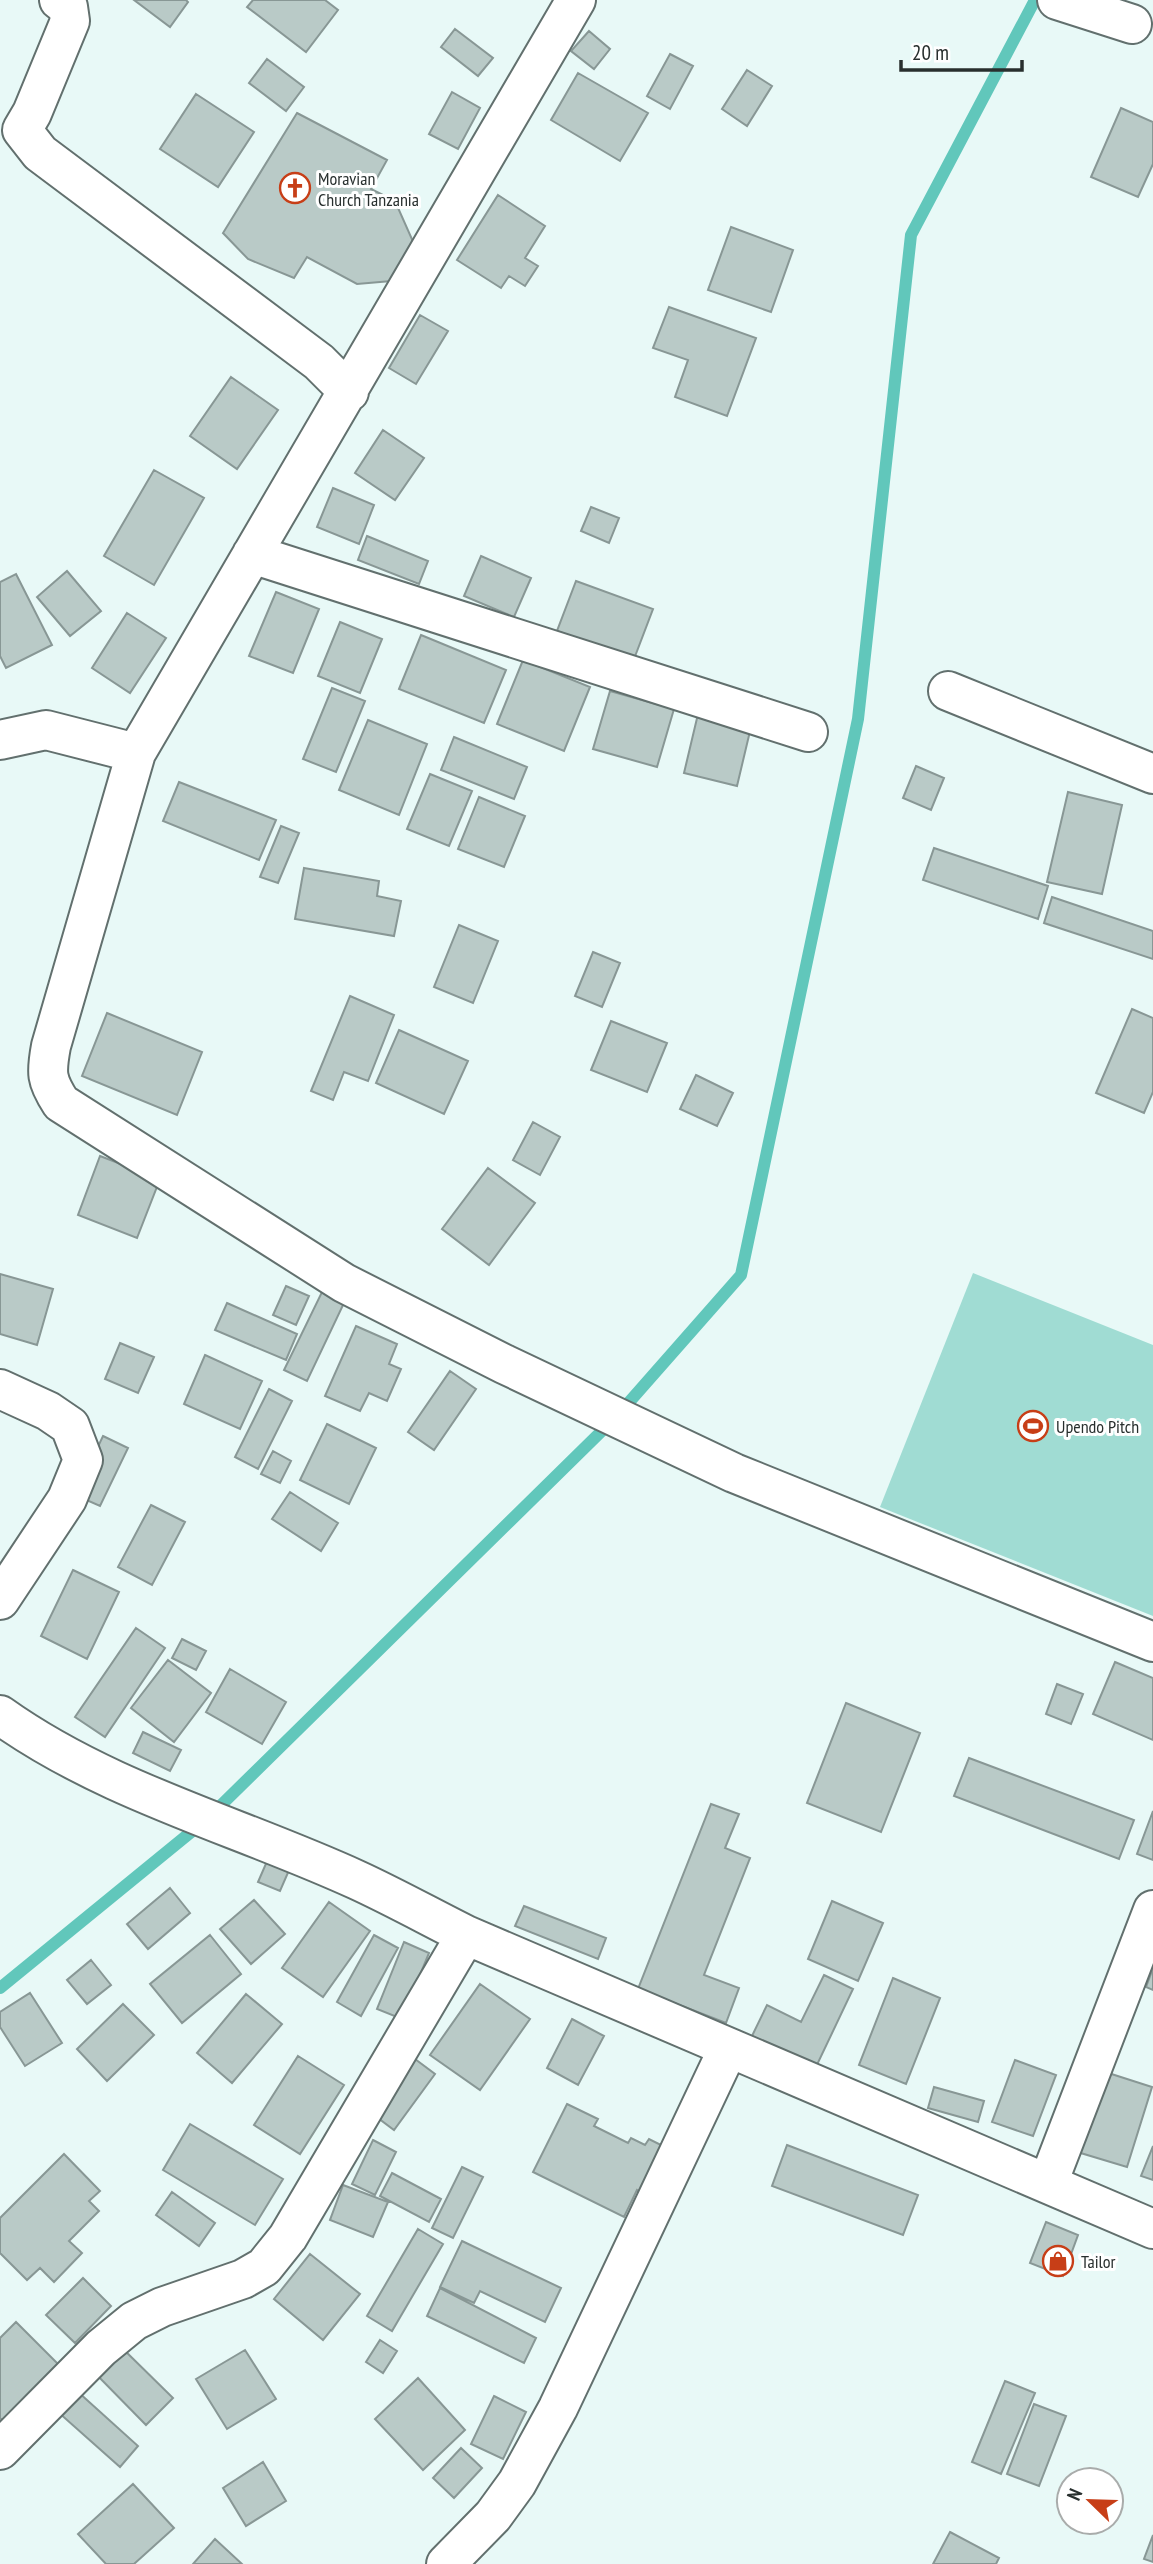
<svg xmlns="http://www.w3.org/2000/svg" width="1153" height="2564" font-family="'PT Sans Narrow',sans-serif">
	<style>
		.green { fill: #a0dcd3 }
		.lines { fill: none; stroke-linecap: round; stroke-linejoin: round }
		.stream { stroke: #61c7bb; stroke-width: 12 }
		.building { fill: #b9cac7; stroke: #889795; stroke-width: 2 }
		.minor-casing { stroke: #62706e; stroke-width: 42 }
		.minor { stroke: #fff; stroke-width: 38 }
		.labels { text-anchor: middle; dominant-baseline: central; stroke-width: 6; stroke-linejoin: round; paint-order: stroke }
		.poi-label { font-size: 18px; fill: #282f2e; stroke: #fff; text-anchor: start }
	</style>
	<rect width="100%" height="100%" fill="#e8f9f7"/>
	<!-- green -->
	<path class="green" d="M 973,1273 L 1153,1345 L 1153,1616 L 880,1507 Z"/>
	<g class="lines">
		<!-- stream -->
		<path class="stream" d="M 0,1988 L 207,1819 L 616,1417 L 741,1275 L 858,719 L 911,235 L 1035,0"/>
	</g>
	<!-- building -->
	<path class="building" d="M 134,0 L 186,0 L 188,2 L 170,27 Z
		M 253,0 L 325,0 L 338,10 L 306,52 L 247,7 Z
		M 455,29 L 493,58 L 478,76 L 441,47 Z
		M 589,31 L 610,49 L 594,69 L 571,51 Z
		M 670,54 L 693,66 L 670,109 L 647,96 Z
		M 267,59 L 304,87 L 286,111 L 249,83 Z
		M 747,70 L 772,86 L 747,126 L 722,109 Z
		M 578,73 L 648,113 L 620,161 L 551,120 Z
		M 452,92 L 480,108 L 458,149 L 429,134 Z
		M 196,94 L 254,132 L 218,187 L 160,149 Z
		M 1121,108 L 1153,122 L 1153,164 L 1138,197 L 1091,177 Z
		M 297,113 L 387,160 L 371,189 L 395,201 L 415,246 L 403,280 L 357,284 L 307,257 L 294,278 L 248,259 L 223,233 Z
		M 498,195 L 545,226 L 525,258 L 538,266 L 525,286 L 509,276 L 501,288 L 457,260 Z
		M 731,227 L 793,250 L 771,312 L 708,290 Z
		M 669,307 L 756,338 L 727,416 L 675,397 L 688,360 L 653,348 Z
		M 420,315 L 448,331 L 416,384 L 389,368 Z
		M 231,377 L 278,410 L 237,469 L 190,436 Z
		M 383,430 L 424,458 L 395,500 L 355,473 Z
		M 154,470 L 204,498 L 154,585 L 104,556 Z
		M 333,488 L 374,505 L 359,544 L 317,527 Z
		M 591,507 L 619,518 L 609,543 L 581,531 Z
		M 367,536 L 428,561 L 419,584 L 358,560 Z
		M 481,556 L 531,578 L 514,617 L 464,596 Z
		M 67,571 L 101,611 L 70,636 L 37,597 Z
		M 16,574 L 52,645 L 6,668 L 0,656 L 0,582 Z
		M 576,581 L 653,609 L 634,659 L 557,631 Z
		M 276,592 L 319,609 L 293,673 L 249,656 Z
		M 127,613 L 166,638 L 130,693 L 92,668 Z
		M 340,622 L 382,639 L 360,693 L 318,676 Z
		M 421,635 L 506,670 L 484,723 L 399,689 Z
		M 523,660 L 590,687 L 564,751 L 497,724 Z
		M 332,688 L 365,701 L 336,772 L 303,759 Z
		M 610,691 L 674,709 L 657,767 L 593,749 Z
		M 698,714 L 751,727 L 737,786 L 684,773 Z
		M 368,720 L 427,744 L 399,815 L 339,790 Z
		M 454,737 L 527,767 L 514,799 L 441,770 Z
		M 916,766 L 944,778 L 931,810 L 903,798 Z
		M 430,774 L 472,791 L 449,846 L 407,829 Z
		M 179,782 L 276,820 L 259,860 L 163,821 Z
		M 1068,792 L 1122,805 L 1102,894 L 1047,882 Z
		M 479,797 L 525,816 L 504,867 L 458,849 Z
		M 281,826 L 299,833 L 278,883 L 260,877 Z
		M 934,848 L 1048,886 L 1038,919 L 923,880 Z
		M 304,868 L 379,881 L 377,896 L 401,901 L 394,936 L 295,919 Z
		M 1052,897 L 1153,931 L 1153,959 L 1044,923 Z
		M 459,925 L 498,941 L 473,1003 L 434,987 Z
		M 593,952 L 620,963 L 602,1007 L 575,996 Z
		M 350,996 L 394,1015 L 368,1081 L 344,1072 L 333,1100 L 311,1091 Z
		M 1132,1009 L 1153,1018 L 1153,1092 L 1144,1113 L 1096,1093 Z
		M 107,1013 L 202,1052 L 177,1115 L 82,1076 Z
		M 611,1021 L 667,1043 L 647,1092 L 591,1070 Z
		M 399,1030 L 468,1061 L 444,1114 L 376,1083 Z
		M 696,1075 L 733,1093 L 717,1126 L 680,1109 Z
		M 533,1122 L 560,1137 L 540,1175 L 513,1160 Z
		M 100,1156 L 160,1179 L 137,1238 L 78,1215 Z
		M 488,1168 L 535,1203 L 489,1265 L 442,1229 Z
		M 0,1274 L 53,1289 L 37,1345 L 0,1334 Z
		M 286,1286 L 309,1296 L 296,1325 L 273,1315 Z
		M 322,1292 L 344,1303 L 307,1381 L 284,1370 Z
		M 227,1303 L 297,1334 L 286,1360 L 215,1330 Z
		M 356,1326 L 397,1344 L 389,1364 L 401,1369 L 387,1401 L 369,1393 L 360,1411 L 325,1396 Z
		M 120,1343 L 154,1357 L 138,1393 L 105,1379 Z
		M 205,1355 L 262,1381 L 240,1429 L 184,1404 Z
		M 450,1371 L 476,1389 L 434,1450 L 408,1432 Z
		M 269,1389 L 292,1401 L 258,1469 L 235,1457 Z
		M 327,1424 L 376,1448 L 349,1504 L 300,1480 Z
		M 103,1436 L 128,1448 L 100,1506 L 75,1495 Z
		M 273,1451 L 291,1461 L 280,1483 L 261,1474 Z
		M 290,1492 L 338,1523 L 321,1551 L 272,1519 Z
		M 151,1505 L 185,1522 L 152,1585 L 118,1567 Z
		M 73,1570 L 119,1592 L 87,1659 L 41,1636 Z
		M 136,1628 L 165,1648 L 105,1737 L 75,1717 Z
		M 182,1639 L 206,1651 L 196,1670 L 172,1658 Z
		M 168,1660 L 211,1693 L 174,1742 L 131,1708 Z
		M 1115,1662 L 1153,1678 L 1153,1740 L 1093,1714 Z
		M 230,1669 L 286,1702 L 262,1744 L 206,1712 Z
		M 1057,1684 L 1083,1694 L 1071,1724 L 1046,1714 Z
		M 846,1703 L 920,1733 L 881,1832 L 807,1803 Z
		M 143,1732 L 181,1750 L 170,1771 L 133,1753 Z
		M 969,1758 L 1134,1820 L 1119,1859 L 954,1796 Z
		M 711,1804 L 739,1814 L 725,1848 L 750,1858 L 704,1975 L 739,1988 L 726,2023 L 638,1989 Z
		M 1153,1811 L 1153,1860 L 1137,1854 Z
		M 268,1859 L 290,1868 L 280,1891 L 258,1882 Z
		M 170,1888 L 190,1913 L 148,1949 L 127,1924 Z
		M 254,1900 L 285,1934 L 251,1964 L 220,1929 Z
		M 832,1901 L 883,1923 L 858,1981 L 808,1959 Z
		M 329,1902 L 370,1931 L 323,1997 L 282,1968 Z
		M 524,1906 L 606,1938 L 598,1959 L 515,1926 Z
		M 210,1935 L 241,1974 L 182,2023 L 150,1984 Z
		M 374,1935 L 398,1948 L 361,2016 L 337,2002 Z
		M 404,1942 L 429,1953 L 402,2019 L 377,2009 Z
		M 91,1960 L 111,1985 L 87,2004 L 67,1980 Z
		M 1153,1968 L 1153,1990 L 1146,1987 Z
		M 824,1975 L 853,1989 L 815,2069 L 751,2038 L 767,2005 L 801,2022 Z
		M 893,1978 L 940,1998 L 906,2084 L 859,2065 Z
		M 480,1984 L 530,2019 L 480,2090 L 430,2055 Z
		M 30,1993 L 62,2043 L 25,2066 L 0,2027 L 0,2012 Z
		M 246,1994 L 282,2024 L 232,2083 L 197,2053 Z
		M 123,2004 L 154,2035 L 107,2081 L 77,2049 Z
		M 572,2019 L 604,2036 L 578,2085 L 547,2068 Z
		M 407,2053 L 435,2074 L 394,2130 L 366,2109 Z
		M 298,2056 L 344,2085 L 300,2154 L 254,2125 Z
		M 1015,2060 L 1056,2075 L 1033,2136 L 992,2122 Z
		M 1099,2070 L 1152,2087 L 1127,2167 L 1074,2151 Z
		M 934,2087 L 984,2101 L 978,2122 L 928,2108 Z
		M 567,2104 L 598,2119 L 594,2126 L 628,2143 L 631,2138 L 645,2145 L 649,2139 L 665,2147 L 642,2193 L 637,2190 L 624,2217 L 533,2172 Z
		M 190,2124 L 283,2179 L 255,2225 L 163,2170 Z
		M 373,2140 L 396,2152 L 375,2195 L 352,2184 Z
		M 787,2145 L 918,2195 L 903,2235 L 772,2186 Z
		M 1153,2146 L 1153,2180 L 1141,2176 Z
		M 64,2154 L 100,2191 L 89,2201 L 99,2211 L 69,2241 L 82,2253 L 54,2282 L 40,2268 L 27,2280 L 0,2253 L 0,2218 Z
		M 462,2167 L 483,2177 L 453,2238 L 432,2228 Z
		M 392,2173 L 441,2199 L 429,2222 L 380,2196 Z
		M 343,2185 L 388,2202 L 373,2237 L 330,2220 Z
		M 172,2192 L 215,2223 L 199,2246 L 156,2215 Z
		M 1046,2222 L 1078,2235 L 1063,2276 L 1030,2263 Z
		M 418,2229 L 443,2244 L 392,2331 L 367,2316 Z
		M 462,2241 L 561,2288 L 545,2322 L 480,2291 L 474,2303 L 440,2287 Z
		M 310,2254 L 360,2294 L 323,2340 L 274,2299 Z
		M 83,2278 L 111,2306 L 75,2343 L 46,2315 Z
		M 440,2288 L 536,2338 L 524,2363 L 427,2316 Z
		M 16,2322 L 62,2368 L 6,2424 L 0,2418 L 0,2338 Z
		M 380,2340 L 397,2351 L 383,2373 L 366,2362 Z
		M 116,2342 L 173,2398 L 146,2425 L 90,2368 Z
		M 245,2350 L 276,2399 L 227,2429 L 196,2379 Z
		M 418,2378 L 465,2430 L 423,2470 L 375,2419 Z
		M 1005,2381 L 1035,2393 L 1001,2474 L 972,2462 Z
		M 77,2391 L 138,2446 L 120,2467 L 58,2412 Z
		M 494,2396 L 526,2412 L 503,2459 L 471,2444 Z
		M 1034,2404 L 1066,2416 L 1039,2486 L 1007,2474 Z
		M 461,2448 L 482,2468 L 454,2498 L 433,2478 Z
		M 263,2462 L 286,2501 L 246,2526 L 223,2488 Z
		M 133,2484 L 174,2528 L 134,2564 L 106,2564 L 78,2534 Z
		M 950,2532 L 999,2558 L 996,2564 L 933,2564 Z
		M 1153,2535 L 1153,2562 L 1144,2559 Z
		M 215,2539 L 242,2564 L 193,2564 Z"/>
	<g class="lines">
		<!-- minor casing -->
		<g class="minor-casing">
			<path id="minor" d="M 59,0 L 68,7 L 70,21 L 32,113 L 22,130 L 40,153 L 319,362 L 349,392
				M 576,0 L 136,753 L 51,1046 C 46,1073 46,1080 61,1103 L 344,1283 L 504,1364 L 734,1473 L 1153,1642
				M 1057,0 L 1132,24
				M 252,554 L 808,732
				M 948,691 L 1153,774
				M 0,740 L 46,730 L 136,753
				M 0,1389 L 48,1411 L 70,1426 L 83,1460 L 67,1499 L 0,1600
				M 0,1715 C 108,1792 237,1825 357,1880 C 394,1897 430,1917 466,1935 L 1153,2229
				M 1048,2183 L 1153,1910
				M 0,2450 L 101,2348 L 134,2321 L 162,2307 L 243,2279 L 264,2267 L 288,2237 L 466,1935
				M 446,2564 L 493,2516 L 517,2483 L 558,2408 L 728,2049"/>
		</g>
		<!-- minor -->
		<use href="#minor" class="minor"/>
	</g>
	<!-- icons -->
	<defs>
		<g id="church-ring" transform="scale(1.575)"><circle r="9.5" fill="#fff" stroke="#c73e17" stroke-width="1.5"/><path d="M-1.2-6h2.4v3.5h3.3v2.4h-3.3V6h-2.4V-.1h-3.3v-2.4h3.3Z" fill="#c73e17"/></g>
		<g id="stadium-ring" transform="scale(1.575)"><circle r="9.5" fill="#fff" stroke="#c73e17" stroke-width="1.5"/><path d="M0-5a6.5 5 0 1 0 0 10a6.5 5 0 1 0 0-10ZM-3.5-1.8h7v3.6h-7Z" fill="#c73e17"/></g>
		<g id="shop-ring" transform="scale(1.575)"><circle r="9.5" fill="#fff" stroke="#c73e17" stroke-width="1.5"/><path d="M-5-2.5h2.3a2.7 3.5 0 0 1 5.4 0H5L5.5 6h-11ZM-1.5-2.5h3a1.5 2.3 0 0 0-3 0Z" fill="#c73e17"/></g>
	</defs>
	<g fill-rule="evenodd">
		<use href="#church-ring" x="295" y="188"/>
		<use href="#stadium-ring" x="1033" y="1426"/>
		<use href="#shop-ring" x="1058" y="2261"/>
	</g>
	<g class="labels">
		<!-- poi labels -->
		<g class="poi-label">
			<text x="318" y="178">Moravian<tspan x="318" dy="21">Church Tanzania</tspan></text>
			<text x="1056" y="1426">Upendo Pitch</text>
			<text x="1081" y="2261">Tailor</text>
		</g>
	</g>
	<!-- north arrow -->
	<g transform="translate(1090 2501) rotate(293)"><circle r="33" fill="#ffffff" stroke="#a9acab" stroke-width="2"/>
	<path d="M0-5L12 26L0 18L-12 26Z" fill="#c73e17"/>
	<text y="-10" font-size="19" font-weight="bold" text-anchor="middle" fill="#282f2e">N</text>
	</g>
	<!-- scale -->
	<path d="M901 60v10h121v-10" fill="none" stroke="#282f2e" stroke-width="3.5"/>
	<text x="912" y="60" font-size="21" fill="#282f2e" stroke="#ffffff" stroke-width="5" paint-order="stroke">20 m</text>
</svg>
